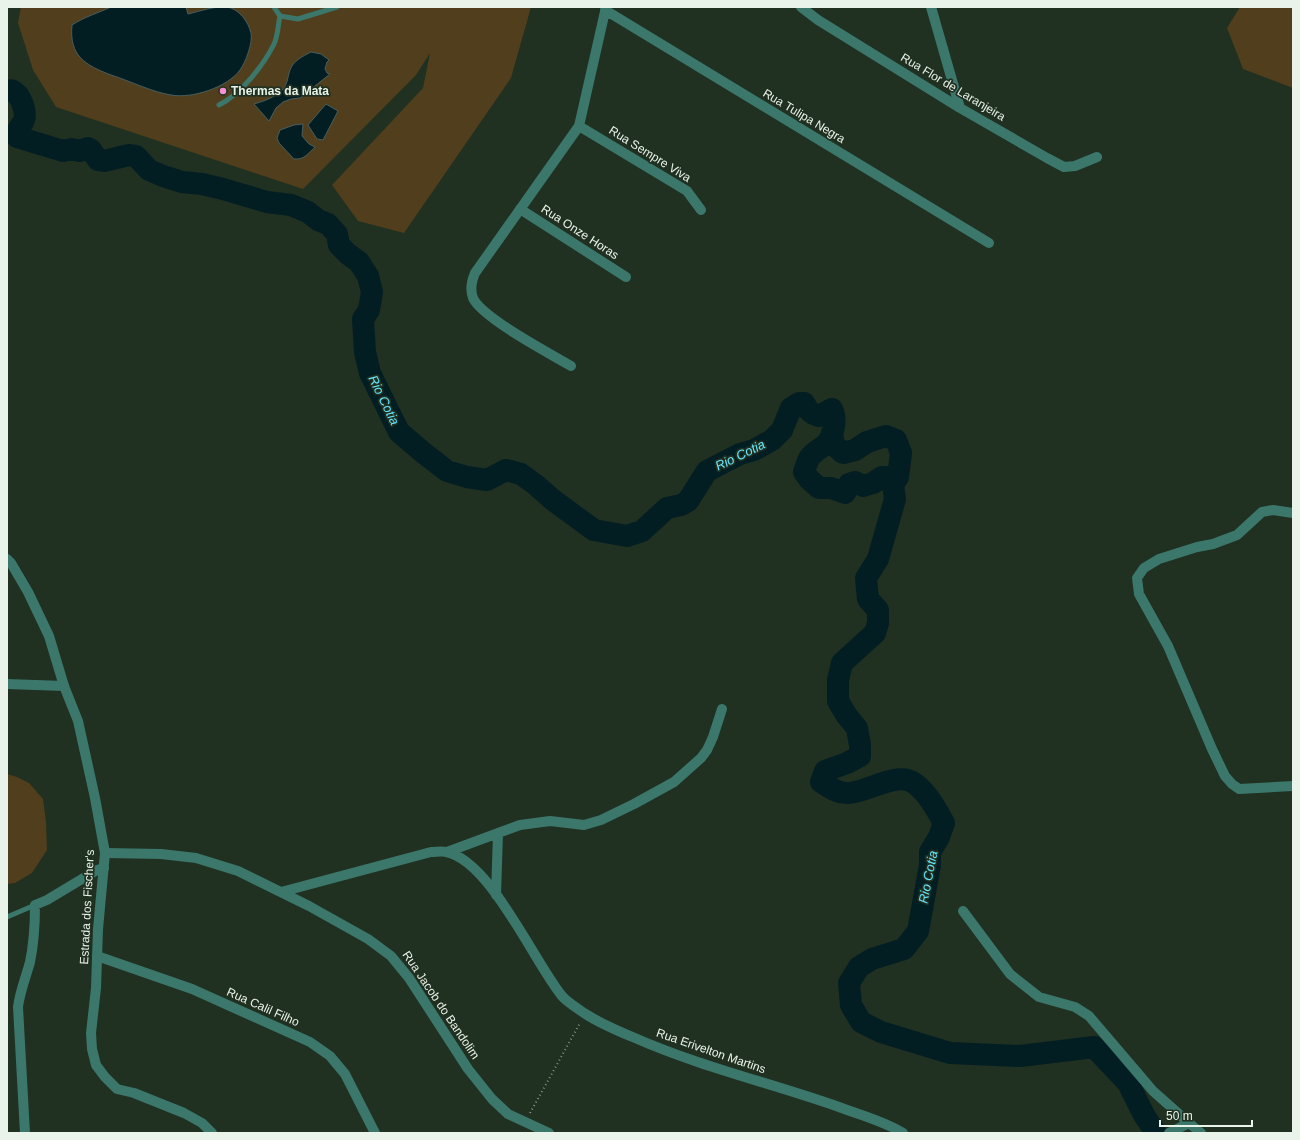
<svg xmlns="http://www.w3.org/2000/svg" width="1300" height="1140" font-family="Arial,sans-serif">
	<style>
		.green { fill: #513e1c }
		.water { fill: #031e23; stroke: #485e5e }
		.lines { fill: none; stroke-linecap: round; stroke-linejoin: round }
		.river { stroke: #031e23; stroke-width: 22 }
		.path { stroke: #8c998c; stroke-width: 2; stroke-dasharray: 1 3; stroke-linecap: butt }
		.service { stroke: #3b776b; stroke-width: 5 }
		.minor { stroke: #3b776b; stroke-width: 10 }
		.tertiary { stroke: #3b776b; stroke-width: 10 }
		.poi-dot { fill: #f491d4; stroke: #203021; stroke-width: 1.5 }
		.labels { text-anchor: middle; dominant-baseline: central; stroke-width: 3.5; stroke-linejoin: round; paint-order: stroke }
		.street-label { font-size: 12px; fill: #e9f3e9; stroke: #203021 }
		.poi-label { font-size: 12px; font-weight: bold; fill: #e9f3e9; stroke: #203021; text-anchor: start }
		.water-label { font-size: 13px; font-style: italic; fill: #66e4fc; stroke: #203021 }
	</style>
	<rect width="100%" height="100%" fill="#203021"/>
	<!-- green -->
	<path class="green" d="M 21,7 L 531,7 L 511,78 L 404,233 L 358,221 L 332,185 L 423,88 L 430,53 L 416,75 L 303,189 L 56,107 L 33,70 L 18,23 Z
		M 1240,7 L 1293,7 L 1293,88 L 1243,69 L 1227,28 Z
		M 7,774 L 17,777 L 29,783 L 43,799 L 46,822 L 47,850 L 32,873 L 15,883 L 7,884 Z"/>
	<!-- water -->
	<path class="water" d="M 111,7 L 186,7 L 188,14 C 201,11 214,6 227,7 C 239,9 248,21 251,33 C 253,42 246,62 240,70 C 228,87 192,99 171,95 C 152,92 130,81 111,75 C 85,65 69,56 72,25 C 84,17 98,13 111,7 Z
		M 311,52 L 321,54 L 329,60 L 327,62 L 325,69 L 327,73 L 330,74 L 300,98 L 291,99 L 283,102 L 276,108 L 269,121 L 254,104 C 264,101 277,97 284,88 C 288,82 288,75 290,70 C 293,61 303,56 311,52 Z
		M 326,104 L 338,111 L 323,140 L 317,139 L 308,125 Z
		M 303,124 L 302,136 L 309,144 L 315,147 C 308,153 305,160 294,159 L 279,143 L 277,138 L 280,130 L 294,125 Z"/>
	<g class="lines">
		<!-- river -->
		<path class="river" d="M 7,91 C 9,90 12,90 13,91 C 21,94 27,113 24,120 C 21,128 17,127 17,137 L 63,151 L 72,149 L 79,151 L 88,148 L 91,150 L 98,160 L 104,161 L 129,155 L 136,156 L 149,170 L 163,176 L 182,182 L 202,184 L 223,189 L 267,202 L 291,205 L 308,212 L 318,220 L 328,224 L 337,234 L 339,245 L 348,254 L 359,262 L 368,276 L 372,292 L 369,310 L 363,319 L 365,352 L 370,373 L 399,432 L 425,454 L 447,471 L 467,477 L 487,480 L 506,470 L 521,474 L 536,485 L 553,500 L 594,530 L 627,536 L 642,531 L 667,508 L 681,505 L 688,501 L 707,471 L 740,454 L 754,450 L 772,440 L 782,430 L 791,408 L 799,403 L 804,403 C 808,410 811,414 819,416 L 832,409 C 837,419 834,437 825,445 C 820,449 814,452 810,457 C 807,461 806,467 804,472 L 809,479 L 819,488 L 831,488 L 845,493 L 849,484 L 855,482 L 863,486 L 873,483 L 882,477 L 889,477 L 893,485 L 895,499 L 878,559 L 866,578 L 868,599 L 878,610 L 878,623 L 875,633 L 842,663 L 838,680 L 838,701 L 847,716 L 857,728 L 860,745 L 860,756 L 847,763 L 825,771 L 821,782 C 829,787 838,794 849,793 C 868,792 897,771 914,783 C 928,793 936,809 944,823 L 939,837 L 930,852 L 930,865 L 918,931 L 904,949 L 872,959 L 859,967 L 849,983 L 851,1005 L 861,1022 L 881,1032 L 950,1053 L 1020,1056 L 1094,1047 L 1128,1083 L 1144,1115 L 1156,1133
			M 832,433 L 834,445 L 843,453 L 855,450 L 867,442 L 886,436 L 896,440 L 901,453 L 898,477 L 893,485"/>
		<!-- path -->
		<path class="path" d="M 530,1113 L 580,1023"/>
		<!-- service -->
		<path class="service" d="M 274,7 L 280,16 L 298,19 L 337,7
			M 219,105 C 241,94 263,66 274,44 C 278,36 278,25 280,16
			M 7,917 L 35,905"/>
		<!-- minor -->
		<path class="minor" d="M 801,7 L 818,20 L 960,108 L 1047,158 L 1064,167 L 1075,166 L 1097,157
			M 931,7 L 960,108
			M 605,10 L 989,243
			M 579,126 L 687,191 L 701,210
			M 520,209 L 626,277
			M 571,366 C 551,354 482,318 473,298 C 470,290 472,280 475,273 L 579,126 L 606,7
			M 1293,513 L 1273,510 L 1262,512 L 1237,535 L 1213,544 L 1197,547 L 1159,559 L 1144,568 L 1137,578 L 1139,594 L 1168,646 L 1212,749 L 1225,776 L 1232,784 L 1239,789 L 1293,786
			M 7,684 L 64,686
			M 447,852 L 520,825 L 550,821 L 584,825 L 601,820 L 634,804 L 674,782 L 701,758 L 707,750 L 713,737 L 722,709
			M 105,853 L 161,854 L 196,858 L 238,871 L 309,906 L 368,939 L 391,956 L 409,978 L 468,1069 L 492,1099 L 508,1114 L 549,1133
			M 281,892 L 431,852 C 436,852 442,851 446,852 C 490,860 534,962 562,996 C 567,1002 577,1008 584,1013 C 599,1023 618,1031 635,1038 C 701,1067 771,1083 839,1107 C 860,1115 884,1121 903,1133
			M 496,895 L 498,833
			M 963,911 L 1010,974 L 1039,997 L 1075,1007 L 1089,1016 L 1153,1091 L 1189,1123
			M 97,956 L 192,989 L 310,1042 L 330,1056 L 345,1074 L 375,1133
			M 25,1133 L 18,1007 C 20,991 26,977 30,962 C 34,943 35,924 35,905 L 47,900 L 97,870 L 104,868
			M 1169,1133 L 1189,1123 L 1201,1133"/>
		<!-- tertiary -->
		<path class="tertiary" d="M 7,559 L 11,563 L 28,592 L 49,636 L 64,686 L 78,721 L 95,798 L 105,853 L 98,929 L 96,988 L 91,1033 L 92,1049 L 96,1065 L 105,1077 L 117,1089 L 134,1093 L 184,1113 L 202,1123 L 212,1133"/>
	</g>
	<!-- markers -->
	<circle class="poi-dot" cx="223" cy="91" r="4"/>
	<g class="labels">
		<!-- street labels -->
		<g class="street-label">
			<text transform="translate(953 87) rotate(31)">Rua Flor de Laranjeira</text>
			<text transform="translate(804 116) rotate(31)">Rua Tulipa Negra</text>
			<text transform="translate(650 154) rotate(32)">Rua Sempre Viva</text>
			<text transform="translate(580 232) rotate(33)">Rua Onze Horas</text>
			<text transform="translate(87 907) rotate(-87)">Estrada dos Fischer's</text>
			<text transform="translate(441 1005) rotate(56)">Rua Jacob do Bandolim</text>
			<text transform="translate(263 1007) rotate(24)">Rua Calil Filho</text>
			<text transform="translate(711 1051) rotate(19)">Rua Erivelton Martins</text>
		</g>
		<!-- poi labels -->
		<g class="poi-label">
			<text x="231" y="91">Thermas da Mata</text>
		</g>
		<!-- water labels -->
		<g class="water-label">
			<text transform="translate(384 400) rotate(64)">Rio Cotia</text>
			<text transform="translate(740 455) rotate(-26)">Rio Cotia</text>
			<text transform="translate(928 877) rotate(-79)">Rio Cotia</text>
		</g>
	</g>
	<!-- border -->
	<rect width="1300" height="1140" fill="none" stroke="#e9f3e9" stroke-width="16"/>
	<!-- scale -->
	<path d="M1160 1120v6h92v-6" fill="none" stroke="#e9f3e9" stroke-width="2"/>
	<text x="1166" y="1120" font-size="12" fill="#e9f3e9" stroke="#203021" stroke-width="3" paint-order="stroke">50 m</text>
</svg>
